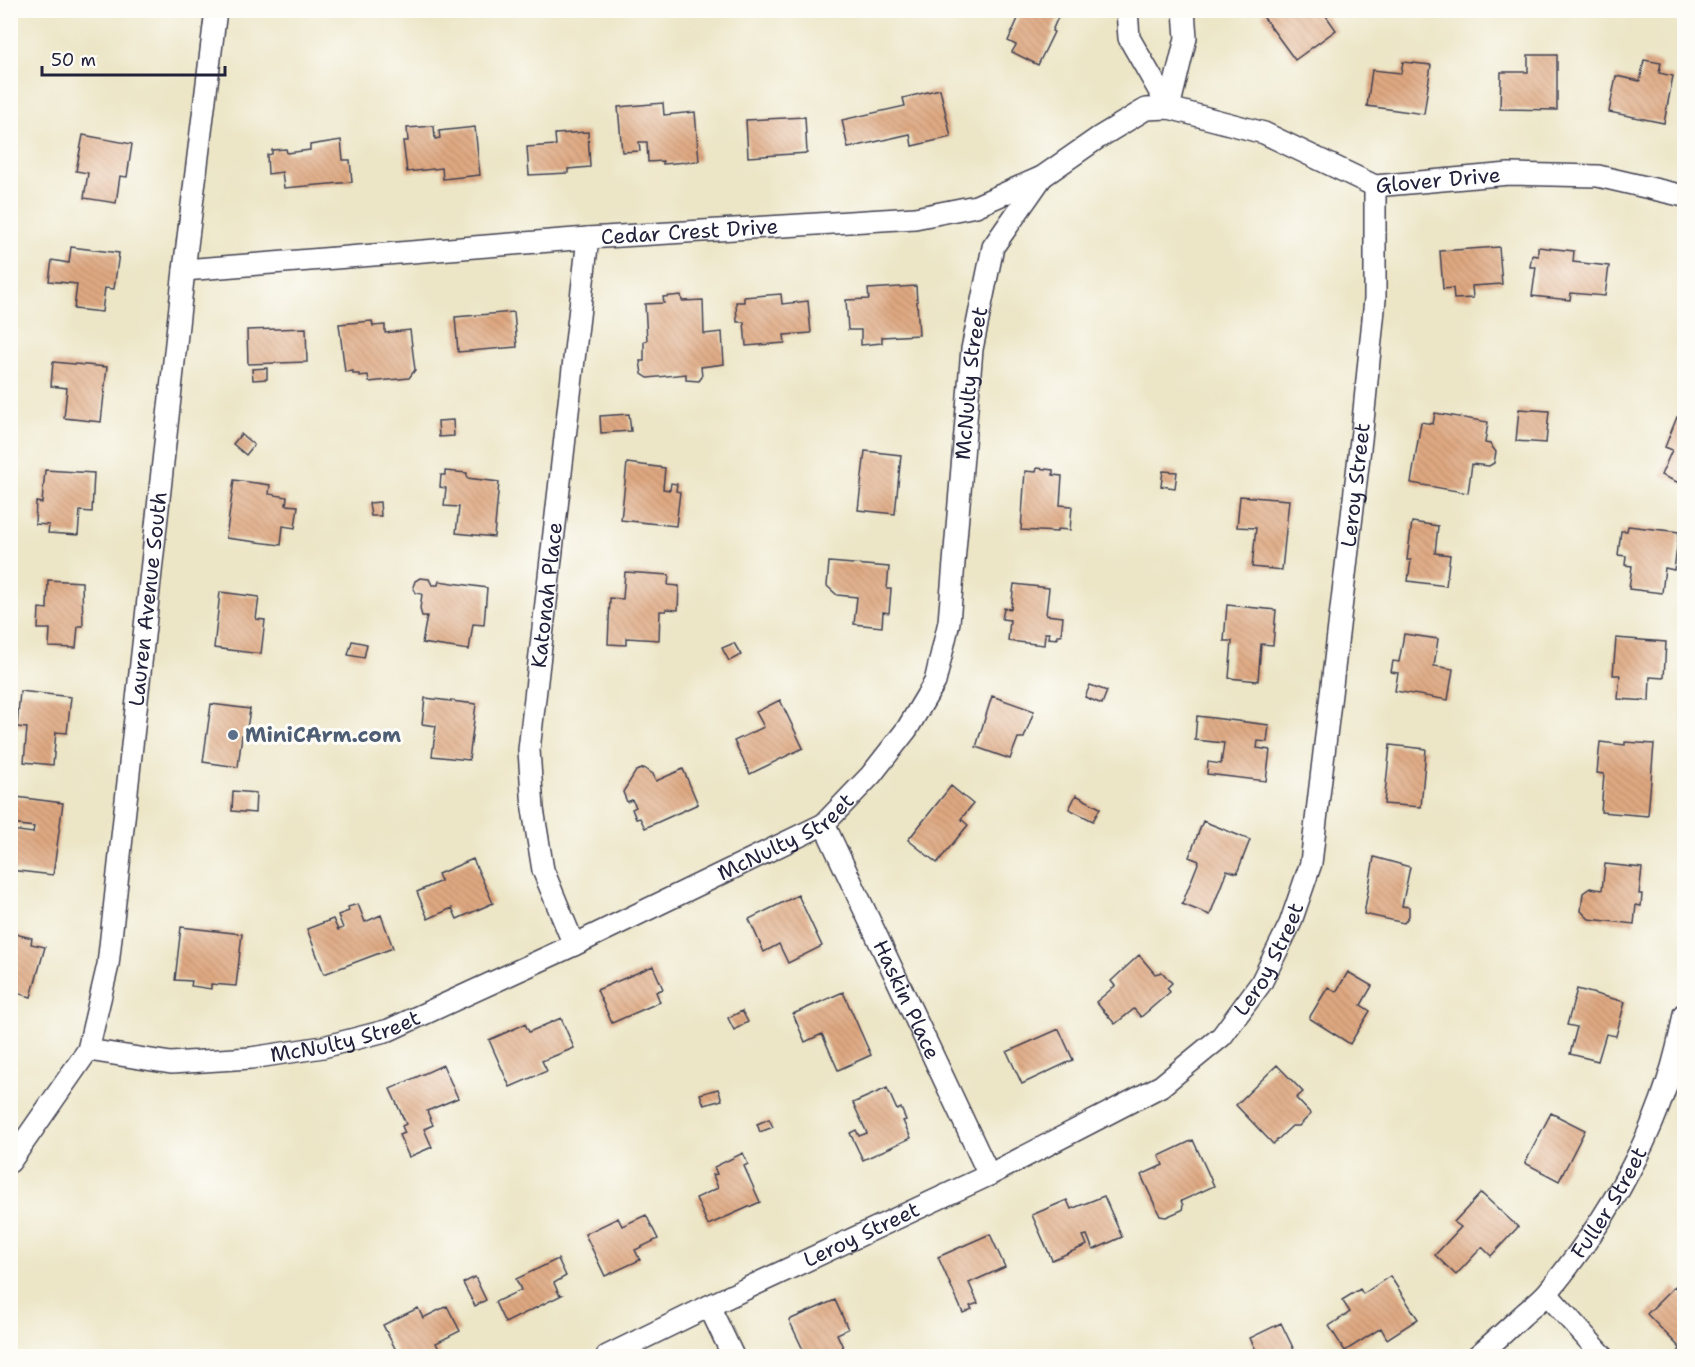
<svg xmlns="http://www.w3.org/2000/svg" width="1695" height="1367" font-family="'Shantell Sans',sans-serif">
	<style>
		.building { fill: url(#building-back-hatch) }
		.lines { fill: none; stroke-linecap: round; stroke-linejoin: round }
		.minor-casing { stroke: #403f50; stroke-width: 24 }
		.minor { stroke: #fff; stroke-width: 21 }
		.service-dot { fill: #5c6f8a; stroke: #fdfcf7; stroke-width: 2 }
		.labels { text-anchor: middle; dominant-baseline: central; stroke-width: 6; stroke-linejoin: round; paint-order: stroke }
		.street-label { font-size: 21px; fill: #22223b; stroke: #fdfcf7 }
		.service-label { font-size: 21px; font-weight: bold; fill: #4e5e75; stroke: #fdfcf7; text-anchor: start }
	</style>
	<defs>
		<pattern id="building-back-hatch" width="6" height="6" patternUnits="userSpaceOnUse" patternTransform="scale(1.5)"><rect width="6" height="6" fill="#dea881"/><path d="M-1 5l2 2M0 0l6 6M5-1l2 2" fill="none" stroke="#be9070"/></pattern>
	</defs>
	<rect width="100%" height="100%" fill="#fdfcf7"/>
	<filter id="ink" filterUnits="userSpaceOnUse"><feTurbulence type="fractalNoise" baseFrequency=".0167" numOctaves="2"/><feDisplacementMap in="SourceGraphic" scale="12" xChannelSelector="R" yChannelSelector="G"/><feConvolveMatrix kernelMatrix="1 2 1 2 8 2 1 2 1" color-interpolation-filters="sRGB"/></filter>
	<filter id="wash" filterUnits="userSpaceOnUse"><feTurbulence type="fractalNoise" baseFrequency=".008" numOctaves="4" result="noise"/><feDisplacementMap in="SourceGraphic" scale="24" xChannelSelector="R" yChannelSelector="G"/><feGaussianBlur stdDeviation="1.35" result="paint"/><feColorMatrix in="noise" values="0 0 0 0 0 0 0 0 0 0 0 0 0 0 0 0 0 1.4 0 .05"/><feComposite in="paint" operator="in"/></filter>
	<g filter="url(#wash)">
		<rect width="100%" height="100%" fill="#ece5c6"/>
		<g id="blocks">
			<!-- building -->
			<path class="building" d="M 1022,10 L 1061,10 L 1052,31 L 1054,32 L 1038,65 L 1012,52 L 1016,45 L 1008,41 Z
				M 1268,10 L 1304,10 L 1307,15 L 1313,10 L 1322,10 L 1336,30 L 1295,60 L 1262,15 Z
				M 1528,55 L 1557,55 L 1557,110 L 1500,109 L 1501,72 L 1528,72 Z
				M 1644,60 L 1661,63 L 1659,73 L 1673,76 L 1664,123 L 1609,112 L 1616,76 L 1640,81 Z
				M 1403,62 L 1431,65 L 1424,114 L 1367,106 L 1372,70 L 1401,73 Z
				M 940,89 L 951,137 L 912,146 L 910,134 L 848,148 L 842,120 L 905,106 L 903,98 Z
				M 663,103 L 664,115 L 695,112 L 699,161 L 663,164 L 663,161 L 648,162 L 647,142 L 639,142 L 640,151 L 622,152 L 618,107 Z
				M 805,117 L 807,153 L 748,157 L 746,120 Z
				M 434,126 L 435,139 L 440,138 L 439,131 L 475,127 L 480,175 L 443,179 L 442,168 L 407,172 L 403,141 L 408,141 L 407,128 Z
				M 588,132 L 590,167 L 568,169 L 568,173 L 529,175 L 527,147 L 556,145 L 555,134 Z
				M 83,135 L 132,144 L 127,177 L 120,176 L 116,203 L 84,198 L 88,173 L 76,171 Z
				M 341,140 L 343,160 L 350,160 L 352,182 L 284,188 L 282,172 L 268,174 L 267,155 L 272,154 L 272,150 L 286,149 L 287,153 L 310,150 L 310,145 Z
				M 71,247 L 119,253 L 114,289 L 105,288 L 102,312 L 74,309 L 77,284 L 49,281 L 52,260 L 69,263 Z
				M 1499,247 L 1502,284 L 1472,286 L 1473,298 L 1454,299 L 1453,288 L 1443,289 L 1440,251 Z
				M 1538,247 L 1574,251 L 1573,262 L 1609,266 L 1605,296 L 1571,293 L 1570,300 L 1532,296 L 1536,267 L 1530,267 L 1532,255 L 1538,256 Z
				M 916,286 L 919,335 L 882,337 L 882,343 L 861,345 L 861,330 L 848,330 L 846,300 L 869,299 L 868,289 Z
				M 781,294 L 782,304 L 808,301 L 811,333 L 784,335 L 785,343 L 746,346 L 744,322 L 737,322 L 736,302 L 744,302 L 744,297 Z
				M 681,295 L 682,301 L 703,300 L 704,334 L 722,332 L 724,364 L 701,367 L 702,377 L 699,381 L 686,380 L 686,374 L 648,378 L 642,374 L 640,361 L 644,361 L 644,342 L 647,340 L 645,304 L 664,303 L 663,297 Z
				M 514,312 L 517,347 L 458,352 L 455,317 Z
				M 372,321 L 373,326 L 385,325 L 385,333 L 410,330 L 415,370 L 409,378 L 369,382 L 368,375 L 359,376 L 359,374 L 353,374 L 353,371 L 345,372 L 339,324 Z
				M 306,328 L 307,362 L 248,364 L 247,330 Z
				M 53,362 L 107,367 L 101,422 L 64,418 L 67,388 L 51,386 Z
				M 267,368 L 267,379 L 253,380 L 252,369 Z
				M 1519,409 L 1549,411 L 1546,443 L 1516,441 Z
				M 1435,413 L 1488,422 L 1485,443 L 1490,444 L 1496,452 L 1494,463 L 1489,466 L 1472,464 L 1468,493 L 1411,483 L 1421,422 L 1433,424 Z
				M 629,414 L 631,431 L 601,433 L 600,416 Z
				M 1677,417 L 1684,420 L 1684,485 L 1661,475 L 1672,450 L 1665,447 Z
				M 453,420 L 454,436 L 439,437 L 438,421 Z
				M 241,434 L 254,445 L 246,455 L 233,444 Z
				M 865,451 L 901,455 L 895,514 L 858,510 Z
				M 627,463 L 665,468 L 663,489 L 670,490 L 671,483 L 677,484 L 676,491 L 680,492 L 676,526 L 621,520 Z
				M 1037,468 L 1053,470 L 1053,475 L 1062,476 L 1060,505 L 1072,506 L 1070,530 L 1057,529 L 1057,532 L 1021,530 L 1025,471 L 1036,472 Z
				M 45,470 L 94,473 L 92,512 L 80,511 L 78,535 L 48,533 L 49,525 L 35,524 L 36,502 L 42,503 Z
				M 445,471 L 467,473 L 467,478 L 499,482 L 494,537 L 456,533 L 459,507 L 444,506 L 446,488 L 440,487 L 441,475 L 445,475 Z
				M 1163,471 L 1177,472 L 1175,488 L 1161,486 Z
				M 234,480 L 270,485 L 269,494 L 287,497 L 286,505 L 298,506 L 295,528 L 283,526 L 281,545 L 226,538 Z
				M 1240,496 L 1289,500 L 1282,570 L 1252,567 L 1256,528 L 1237,527 Z
				M 380,502 L 381,516 L 371,516 L 369,503 Z
				M 1412,522 L 1438,526 L 1435,553 L 1450,555 L 1446,586 L 1408,581 L 1411,560 L 1407,560 Z
				M 1628,526 L 1679,532 L 1674,570 L 1665,568 L 1662,593 L 1629,589 L 1632,566 L 1625,565 L 1626,556 L 1618,555 L 1621,531 L 1627,531 Z
				M 829,562 L 889,567 L 887,589 L 891,589 L 889,613 L 883,612 L 882,627 L 854,624 L 857,597 L 837,595 L 827,586 Z
				M 625,572 L 669,575 L 668,585 L 679,586 L 678,610 L 666,609 L 666,611 L 660,611 L 659,640 L 626,638 L 626,645 L 608,644 L 610,598 L 623,599 Z
				M 420,578 L 429,579 L 432,585 L 438,585 L 439,581 L 487,588 L 484,625 L 473,624 L 469,650 L 422,643 L 427,616 L 422,616 L 420,609 L 422,594 L 416,593 L 413,587 L 415,581 Z
				M 48,580 L 82,582 L 83,626 L 78,626 L 76,648 L 49,647 L 50,629 L 38,629 L 39,608 L 47,609 Z
				M 1014,584 L 1049,588 L 1046,615 L 1063,617 L 1061,635 L 1057,635 L 1057,639 L 1048,638 L 1049,633 L 1045,633 L 1044,645 L 1008,641 L 1010,620 L 1002,619 L 1004,608 L 1011,609 Z
				M 220,592 L 259,597 L 256,619 L 265,620 L 261,654 L 214,648 Z
				M 1227,605 L 1276,610 L 1273,645 L 1261,644 L 1258,681 L 1229,678 L 1232,641 L 1224,641 Z
				M 1404,634 L 1438,639 L 1434,666 L 1453,669 L 1448,700 L 1395,691 L 1398,673 L 1391,672 L 1393,661 L 1399,662 Z
				M 1616,638 L 1666,642 L 1664,678 L 1650,677 L 1649,701 L 1618,699 L 1620,675 L 1613,675 Z
				M 352,641 L 367,644 L 364,658 L 348,655 Z
				M 734,643 L 741,655 L 729,661 L 722,648 Z
				M 1090,685 L 1107,691 L 1102,704 L 1085,697 Z
				M 20,691 L 71,697 L 67,733 L 56,732 L 53,765 L 24,762 L 27,728 L 17,727 Z
				M 992,696 L 1034,711 L 1024,738 L 1018,738 L 1010,759 L 976,747 Z
				M 425,698 L 476,704 L 469,760 L 432,756 L 436,726 L 422,724 Z
				M 780,700 L 803,748 L 750,774 L 734,741 L 764,727 L 756,712 Z
				M 211,704 L 250,709 L 246,735 L 242,735 L 238,767 L 203,762 Z
				M 1197,716 L 1269,725 L 1267,742 L 1258,741 L 1257,748 L 1270,750 L 1266,781 L 1207,774 L 1208,762 L 1221,764 L 1224,743 L 1195,740 Z
				M 1600,742 L 1625,745 L 1625,742 L 1654,744 L 1648,816 L 1601,812 L 1604,774 L 1597,773 Z
				M 1390,745 L 1426,749 L 1421,807 L 1384,804 Z
				M 644,768 L 653,774 L 656,781 L 683,769 L 698,804 L 645,828 L 640,818 L 636,819 L 632,809 L 636,807 L 632,800 L 627,802 L 623,792 L 636,771 Z
				M 951,786 L 973,804 L 961,819 L 968,825 L 937,863 L 908,840 Z
				M 233,791 L 256,793 L 255,813 L 232,811 Z
				M 1076,795 L 1100,808 L 1093,821 L 1069,809 Z
				M 16,797 L 63,803 L 53,875 L 10,870 L 12,830 L 33,833 L 34,827 L 12,824 Z
				M 1203,821 L 1250,840 L 1237,873 L 1227,870 L 1210,915 L 1182,904 L 1199,861 L 1189,857 Z
				M 1374,857 L 1410,867 L 1402,906 L 1409,907 L 1409,916 L 1404,923 L 1364,914 Z
				M 473,859 L 493,903 L 457,919 L 452,908 L 428,919 L 417,892 L 441,881 L 438,874 Z
				M 1605,864 L 1642,868 L 1639,894 L 1642,894 L 1641,906 L 1636,905 L 1634,924 L 1589,919 L 1581,911 L 1583,893 L 1590,888 L 1602,890 Z
				M 798,895 L 822,946 L 788,963 L 779,944 L 764,952 L 749,919 Z
				M 358,904 L 365,922 L 381,915 L 393,948 L 324,974 L 307,929 L 333,919 L 338,930 L 343,928 L 338,915 L 349,911 L 348,907 Z
				M 181,927 L 242,934 L 236,986 L 211,984 L 211,989 L 191,986 L 192,981 L 175,980 Z
				M 15,934 L 32,938 L 31,944 L 45,947 L 31,997 L 10,991 L 10,946 L 12,946 Z
				M 1139,955 L 1155,974 L 1162,972 L 1172,983 L 1167,988 L 1170,992 L 1141,1017 L 1134,1009 L 1115,1024 L 1096,1002 L 1115,986 L 1111,981 Z
				M 653,966 L 663,989 L 656,992 L 660,1002 L 612,1023 L 597,990 Z
				M 1348,972 L 1372,986 L 1361,1005 L 1370,1011 L 1350,1044 L 1309,1018 L 1328,987 L 1336,992 Z
				M 1577,989 L 1625,1002 L 1616,1036 L 1606,1034 L 1598,1061 L 1570,1054 L 1577,1027 L 1567,1025 Z
				M 843,992 L 871,1055 L 838,1070 L 822,1034 L 805,1042 L 793,1014 Z
				M 742,1011 L 748,1022 L 734,1030 L 728,1018 Z
				M 561,1018 L 574,1048 L 542,1061 L 547,1071 L 510,1087 L 489,1040 L 525,1024 L 529,1032 Z
				M 1059,1029 L 1073,1060 L 1022,1084 L 1007,1052 Z
				M 443,1065 L 458,1098 L 427,1111 L 433,1125 L 424,1129 L 432,1147 L 409,1157 L 399,1135 L 405,1133 L 402,1126 L 406,1124 L 390,1089 Z
				M 1277,1065 L 1303,1092 L 1296,1098 L 1311,1114 L 1299,1126 L 1292,1126 L 1273,1144 L 1236,1105 Z
				M 887,1088 L 897,1110 L 901,1108 L 906,1120 L 903,1121 L 911,1138 L 863,1160 L 850,1133 L 856,1130 L 859,1136 L 867,1133 L 853,1103 Z
				M 718,1089 L 722,1100 L 704,1105 L 700,1094 Z
				M 1551,1113 L 1585,1130 L 1559,1181 L 1525,1163 Z
				M 769,1119 L 773,1127 L 760,1132 L 757,1124 Z
				M 1193,1140 L 1214,1186 L 1181,1201 L 1183,1205 L 1182,1210 L 1166,1217 L 1160,1216 L 1141,1175 L 1163,1165 L 1159,1156 Z
				M 743,1153 L 748,1164 L 744,1166 L 760,1202 L 708,1225 L 696,1198 L 718,1188 L 713,1175 L 717,1174 L 714,1167 Z
				M 1481,1193 L 1518,1227 L 1491,1256 L 1482,1247 L 1456,1275 L 1435,1255 L 1461,1227 L 1454,1222 Z
				M 1104,1196 L 1122,1237 L 1093,1250 L 1087,1235 L 1083,1236 L 1087,1245 L 1052,1260 L 1032,1215 L 1067,1200 L 1071,1209 Z
				M 646,1215 L 658,1239 L 635,1250 L 640,1260 L 605,1276 L 585,1234 L 618,1218 L 622,1226 Z
				M 990,1234 L 1005,1267 L 969,1283 L 978,1303 L 970,1306 L 972,1309 L 963,1313 L 938,1257 Z
				M 558,1259 L 566,1276 L 554,1283 L 559,1294 L 562,1295 L 505,1323 L 495,1302 L 521,1290 L 516,1279 Z
				M 1390,1276 L 1418,1319 L 1387,1339 L 1381,1328 L 1345,1351 L 1329,1326 L 1350,1312 L 1342,1300 L 1360,1289 L 1363,1294 Z
				M 475,1277 L 486,1300 L 475,1306 L 463,1283 Z
				M 1674,1287 L 1684,1298 L 1684,1356 L 1678,1353 L 1680,1348 L 1647,1314 Z
				M 835,1300 L 848,1329 L 837,1334 L 847,1356 L 806,1356 L 789,1320 Z
				M 447,1306 L 460,1331 L 436,1343 L 442,1355 L 438,1356 L 399,1356 L 383,1325 L 418,1308 L 423,1318 Z
				M 1281,1323 L 1297,1356 L 1259,1356 L 1250,1338 Z"/>
		</g>
	</g>
	<g filter="url(#ink)">
		<use href="#blocks" fill-opacity="0" stroke="#403f50" stroke-width="1.5"/>
		<g class="lines">
			<!-- minor casing -->
			<g class="minor-casing">
				<g id="minor">
					<path d="M 1127,10 L 1129,38 L 1169,108"/>
					<path d="M 1169,108 L 1186,38 L 1184,10"/>
					<path id="s1" d="M 184,270 L 588,238 L 915,218 L 976,206 L 1042,177 L 1098,138 L 1146,109 L 1169,108 L 1264,133 L 1375,186 L 1509,174 L 1598,176 L 1684,196"/>
					<path id="s2" d="M 824,824 L 989,1175"/>
					<path id="s3" d="M 574,945 L 543,870 L 533,809 L 529,750 L 588,238"/>
					<path id="s4" d="M 88,1050 L 171,1063 L 251,1058 L 323,1047 L 389,1030 L 574,945 L 824,824 L 871,775 L 907,729 L 935,682 L 949,622 L 972,349 L 993,247 L 1042,177"/>
					<path id="s5" d="M 10,1162 L 88,1050 L 108,965 L 184,270 L 216,10"/>
					<path d="M 1547,1294 L 1603,1356"/>
					<path d="M 709,1306 L 733,1356"/>
					<path id="s6" d="M 607,1356 L 709,1306 L 989,1175 L 1161,1086 L 1222,1036 L 1261,983 L 1290,924 L 1311,863 L 1362,431 L 1375,299 L 1375,186"/>
					<path id="s7" d="M 1477,1356 C 1493,1343 1509,1328 1524,1314 C 1532,1307 1541,1300 1548,1292 C 1614,1212 1667,1117 1684,1014"/>
				</g>
			</g>
			<!-- minor -->
			<use href="#minor" class="minor"/>
		</g>
	</g>
	<!-- markers -->
	<circle class="service-dot" cx="233" cy="735" r="6"/>
	<g class="labels">
		<!-- street labels -->
		<g class="street-label">
			<text stroke="none"><textPath href="#s1" startOffset="1299">Glover Drive</textPath></text>
			<text stroke="none"><textPath href="#s1" startOffset="507">Cedar Crest Drive</textPath></text>
			<text stroke="none"><textPath href="#s4" startOffset="1269">McNulty Street</textPath></text>
			<text stroke="none"><textPath href="#s6" startOffset="1272">Leroy Street</textPath></text>
			<text stroke="none"><textPath href="#s3" startOffset="358">Katonah Place</textPath></text>
			<text stroke="none"><textPath href="#s5" startOffset="592">Lauren Avenue South</textPath></text>
			<text stroke="none"><textPath href="#s4" startOffset="747">McNulty Street</textPath></text>
			<text stroke="none"><textPath href="#s6" startOffset="786">Leroy Street</textPath></text>
			<text stroke="none"><textPath href="#s2" startOffset="194">Haskin Place</textPath></text>
			<text stroke="none"><textPath href="#s4" startOffset="261">McNulty Street</textPath></text>
			<text stroke="none"><textPath href="#s7" startOffset="204">Fuller Street</textPath></text>
			<text stroke="none"><textPath href="#s6" startOffset="282">Leroy Street</textPath></text>
		</g>
		<!-- service labels -->
		<g class="service-label">
			<text x="245" y="735">MiniCArm.com</text>
		</g>
	</g>
	<!-- margin -->
	<rect width="1695" height="1367" fill="none" stroke="#fdfcf7" stroke-width="36"/>
	<!-- scale -->
	<path d="M42 66v9h183v-9" fill="none" stroke="#22223b" stroke-width="3"/>
	<text x="51" y="66" font-size="18" fill="#22223b" stroke="#fdfcf7" stroke-width="4.5" paint-order="stroke">50 m</text>
</svg>
